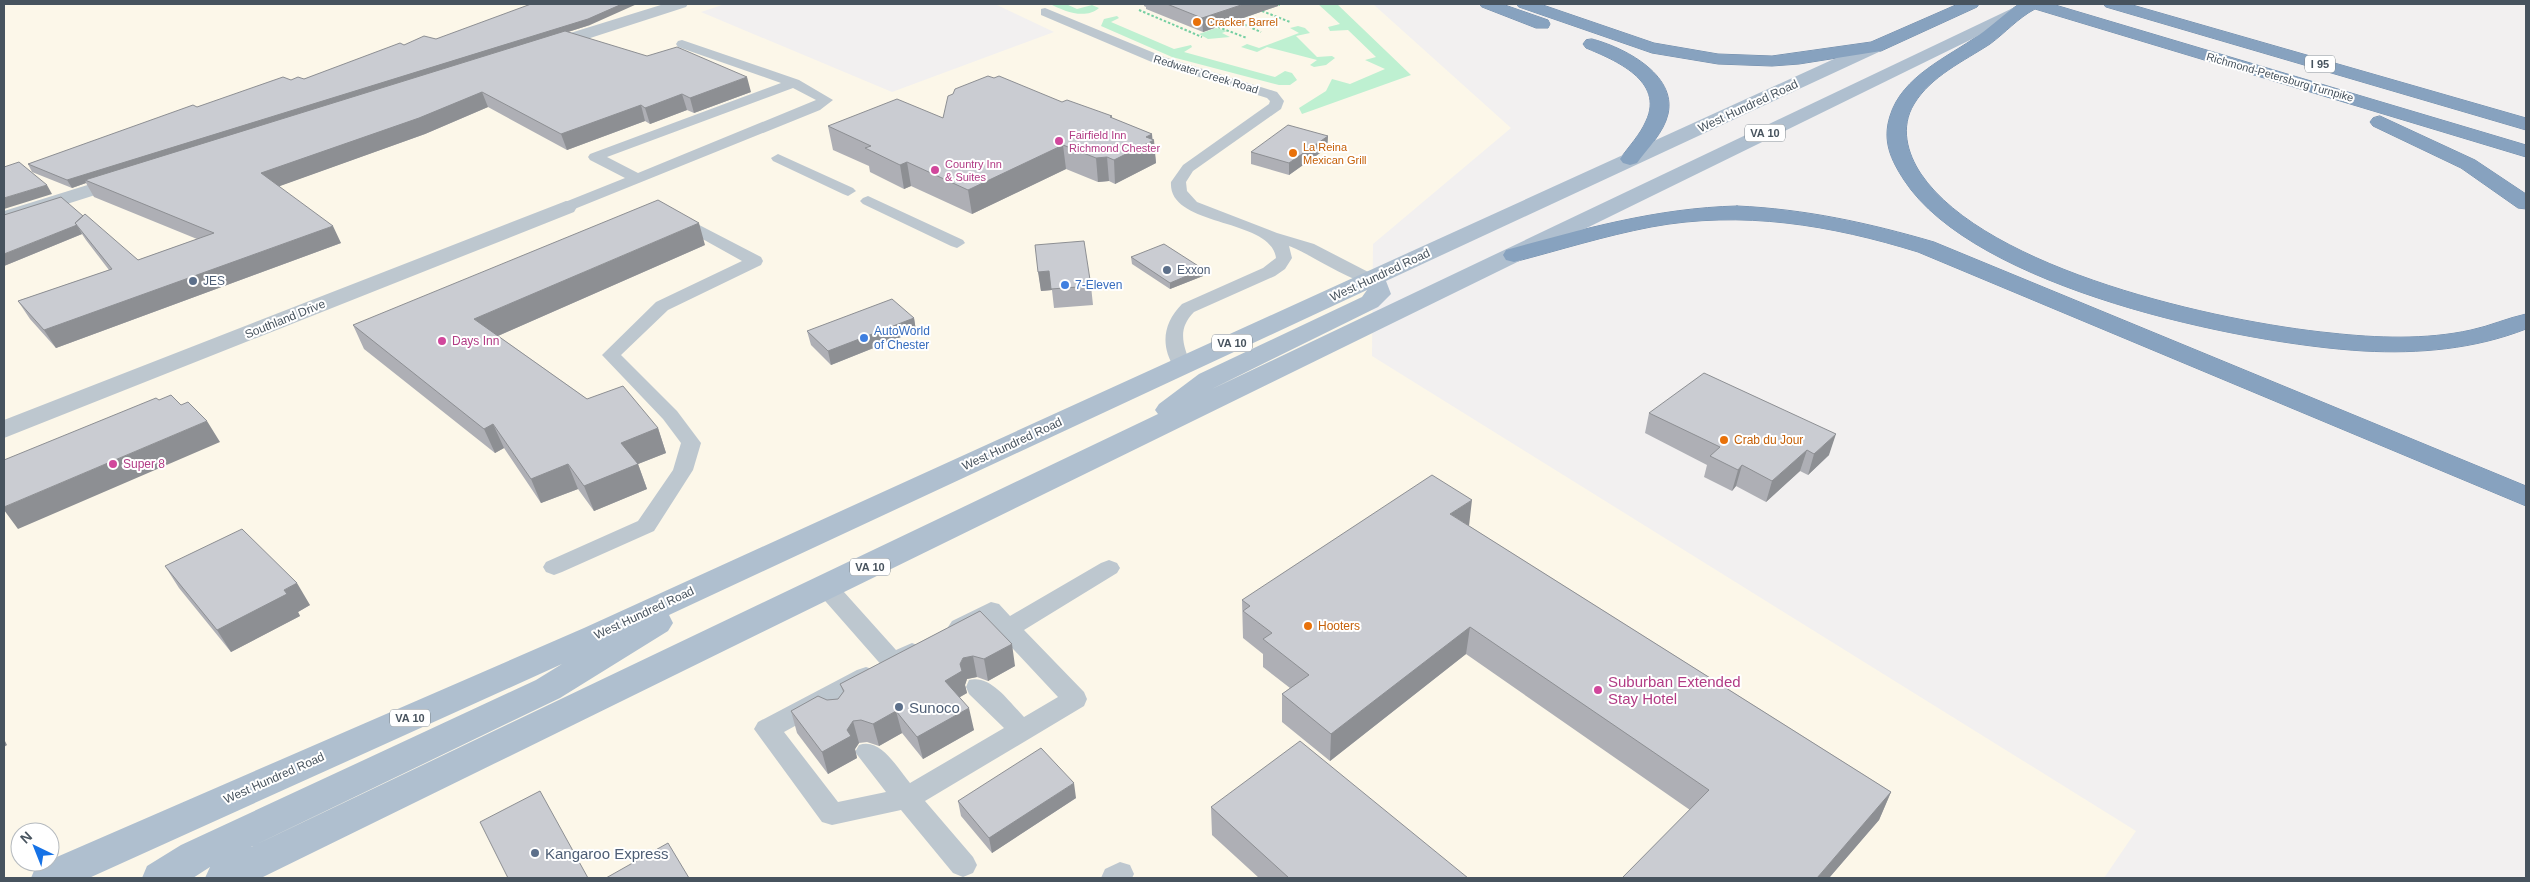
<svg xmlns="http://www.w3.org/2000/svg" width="2530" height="882" font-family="Arial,sans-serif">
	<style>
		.commercial { fill: #fcf7e9; fill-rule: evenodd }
		.green { fill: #bef0d1 }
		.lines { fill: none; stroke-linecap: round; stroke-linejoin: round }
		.highway-casing { stroke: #728dab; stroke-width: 1 }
		.path { stroke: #75cfa2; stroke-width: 2; stroke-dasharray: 2.5 2; stroke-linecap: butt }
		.lane { fill: #bdc7cf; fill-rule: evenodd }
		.street { fill: #bdc7cf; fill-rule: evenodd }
		.primary { fill: #afbfcf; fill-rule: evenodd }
		.highway { fill: #87a2bf; fill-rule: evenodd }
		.wall { fill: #aeafb5 }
		.shaded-wall { fill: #8d8f93 }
		.building { fill: #caccd2; stroke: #8d8f93 }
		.food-dot { fill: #e8710a; stroke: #fff; stroke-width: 2 }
		.hotel-dot { fill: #d1479c; stroke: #fff; stroke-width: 2 }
		.service-dot { fill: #5c6f8a; stroke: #fff; stroke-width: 2 }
		.shop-dot { fill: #3f7fe0; stroke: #fff; stroke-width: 2 }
		.labels { text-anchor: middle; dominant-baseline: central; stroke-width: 4; stroke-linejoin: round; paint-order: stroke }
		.far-food-label { font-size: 11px; fill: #c56008; stroke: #fff; text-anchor: start }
		.shield { fill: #fff; stroke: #7e878e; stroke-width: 1 }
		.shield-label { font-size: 11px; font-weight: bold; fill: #47535e }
		.far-street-label { font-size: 11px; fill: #47535e; stroke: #fff }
		.far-hotel-label { font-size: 11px; fill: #b23c85; stroke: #fff; text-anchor: start }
		.street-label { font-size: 12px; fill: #47535e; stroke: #fff }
		.service-label { font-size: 12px; fill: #4e5e75; stroke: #fff; text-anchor: start }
		.shop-label { font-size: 12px; fill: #366cbe; stroke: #fff; text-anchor: start }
		.hotel-label { font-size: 12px; fill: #b23c85; stroke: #fff; text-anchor: start }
		.food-label { font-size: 12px; fill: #c56008; stroke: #fff; text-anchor: start }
		.near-hotel-label { font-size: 15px; fill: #b23c85; stroke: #fff; text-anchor: start }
		.near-service-label { font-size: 15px; fill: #4e5e75; stroke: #fff; text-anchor: start }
	</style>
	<rect width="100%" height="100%" fill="#f2f0f0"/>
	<!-- commercial -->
	<path class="commercial" d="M 4,4 L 725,4 L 701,12 L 892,92 L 1054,32 L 995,4 L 1373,4 L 1511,128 L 1373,244 L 1372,356 L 2136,831 L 2104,878 L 4,878 ZM 20,832 L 50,832 L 50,862 L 20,862 Z"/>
	<!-- green -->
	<path class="green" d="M 1050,4 L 1066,4 L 1077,9 L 1092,5 L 1099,8 C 1085,20 1064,11 1050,4 Z
		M 1318,4 L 1337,4 L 1411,75 L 1302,114 L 1299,108 L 1326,91 L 1332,79 L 1350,84 L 1385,69 L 1365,60 L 1376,57 L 1348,30 L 1330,31 L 1328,27 L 1340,24 Z
		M 1117,16 L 1119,18 L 1111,22 L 1174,49 L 1191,45 L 1192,47 L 1184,52 L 1275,77 L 1285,71 L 1292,73 L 1297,80 L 1290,85 L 1279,85 L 1172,57 L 1101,26 L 1104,19 Z
		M 1298,26 L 1305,28 L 1310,33 L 1296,36 L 1317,57 L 1332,56 L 1335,58 L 1326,65 L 1314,67 L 1310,65 L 1317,60 L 1267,47 L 1257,52 L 1241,47 L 1247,44 L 1259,48 L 1299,33 L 1290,28 Z
		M 1216,28 L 1227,31 L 1222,33 L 1230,37 L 1208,39 L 1199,34 Z"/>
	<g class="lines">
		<!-- highway casing -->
		<g class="highway-casing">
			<path id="highway" d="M 1480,4 L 1502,4 L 1548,20 L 1550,24 L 1548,28 L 1536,28 L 1482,7 Z
				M 1517,4 L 1540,4 L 1654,43 L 1718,54 L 1772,56 L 1871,42 L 1958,4 L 1979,4 L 1977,7 L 1881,51 L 1799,64 L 1772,66 L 1718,64 L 1652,53 L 1519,7 Z
				M 2019,4 L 2052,4 L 2526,145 L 2526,157 L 2035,9 C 2018,18 2005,33 1990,44 C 1964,61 1931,76 1914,104 C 1900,127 1907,153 1921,174 C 1986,270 2219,322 2331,333 C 2376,338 2426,340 2471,330 C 2490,326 2507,318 2526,314 L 2526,329 C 2475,349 2419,354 2364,351 C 2242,344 1974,288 1904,180 C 1891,160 1882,141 1890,116 C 1902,76 1948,57 1979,35 C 1993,25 2005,13 2019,4 Z
				M 2104,4 L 2129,4 L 2526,118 L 2526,130 L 2106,7 Z
				M 1592,39 C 1623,47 1677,74 1668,114 C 1664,132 1648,148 1637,163 L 1630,165 L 1623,163 L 1620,159 C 1629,146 1640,135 1646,121 C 1665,81 1615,60 1586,48 L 1583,44 L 1586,40 Z
				M 2380,116 L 2475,160 L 2526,194 L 2526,209 L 2518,208 L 2461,168 L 2373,126 L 2370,122 L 2373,118 Z
				M 1737,206 C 1805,209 1869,223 1934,242 L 2526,486 L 2526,506 L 1918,252 C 1831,225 1742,210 1651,227 C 1604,236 1560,250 1514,262 L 1506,260 L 1503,255 L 1506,250 C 1583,229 1657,208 1737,206 Z"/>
		</g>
		<!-- path -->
		<path class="path" d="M 1278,4 L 1280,5
			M 1139,10 L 1202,37
			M 1262,11 L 1290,22
			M 1248,16 L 1275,27
			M 1236,21 L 1261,32
			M 1218,27 L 1247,38"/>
		<!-- lane -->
		<path class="lane" d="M 1045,8 L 1164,57 L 1277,92 L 1284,101 L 1281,109 L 1193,171 L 1186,182 L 1187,191 L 1197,202 L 1277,233 L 1314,244 L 1376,276 L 1378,280 L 1376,284 C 1360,288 1309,253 1289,246 L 1292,258 L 1285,269 L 1275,276 L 1194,312 C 1177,329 1183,345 1191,365 L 1189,369 L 1175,369 C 1160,346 1163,323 1182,304 L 1263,268 L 1276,258 C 1271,217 1168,228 1171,182 L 1183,165 L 1269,104 L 1270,101 L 1267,98 L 1154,63 L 1041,15 L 1041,9 Z
			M 682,40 L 799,80 L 833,100 L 820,110 L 572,210 L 560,210 L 558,207 L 560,204 L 625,178 L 590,160 L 588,157 L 590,154 L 781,83 L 678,47 L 676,44 L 678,41 ZM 793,88 L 816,100 L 638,173 L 607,157 Z
			M 778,154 L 853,188 L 856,191 L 848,196 L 843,194 L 773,161 L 771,158 Z
			M 868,196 L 963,240 L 965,243 L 957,248 L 951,246 L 863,204 L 860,201 L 863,198 Z
			M 678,214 L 761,257 L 763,261 L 761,265 L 668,310 L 621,355 L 677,411 L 701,443 L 693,470 L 654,531 L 562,572 L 554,575 L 546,572 L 543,567 L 546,562 L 638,521 L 673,470 L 681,443 L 663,419 L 602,355 L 656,302 L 742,261 L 672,222 L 670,219 L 672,216 Z
			M 1109,560 L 1117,563 L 1120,568 L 1117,573 L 1024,630 L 1084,692 L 1087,699 L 1084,706 L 925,801 L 973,857 L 977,865 L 973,873 L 963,877 L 953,873 L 901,810 L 832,825 L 822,822 L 754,729 L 758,722 L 857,670 L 866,667 L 875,670 L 878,676 L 875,682 L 784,732 L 838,802 L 886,792 L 855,752 L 859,745 C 881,737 897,768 910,783 L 1004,728 L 969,694 L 966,687 L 969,680 C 991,674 1010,703 1024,717 L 1058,697 L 988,622 L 960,635 L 952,633 L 948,627 L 952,621 L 991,602 L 999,604 L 1010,616 L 1101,563 Z
			M 827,580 L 835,582 L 896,650 L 912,643 L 920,646 L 924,652 L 920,658 L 893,671 L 884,668 L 819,594 L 816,588 L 819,582 Z
			M 1120,862 L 1130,865 L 1134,874 L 1132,878 L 1101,878 L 1105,869 Z"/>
		<!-- street -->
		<path class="street" d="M 664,4 L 688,4 L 686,7 L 550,51 L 538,51 L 535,47 L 538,43 Z
			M 126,173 L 133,175 L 136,179 L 133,183 L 4,224 L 4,211 Z
			M 566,201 L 574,202 L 577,207 L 574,212 L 4,438 L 4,420 Z"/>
		<!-- primary -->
		<path class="primary" d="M 2015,7 L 2021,9 L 2023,12 L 2021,15 L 261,878 L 205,878 L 210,867 L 193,878 L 142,878 L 147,866 L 181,845 L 536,680 L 562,664 L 89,878 L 31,878 L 36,866 L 584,628 L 1869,43 L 1881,43 L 1884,47 L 1881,51 L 1386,281 L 1391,294 L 1378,307 L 1212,389 ZM 1367,290 L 1362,297 L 1199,374 L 1159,404 L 1155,410 L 1158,414 L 251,847 L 560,698 L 668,631 L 673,623 L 669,615 Z"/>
		<!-- highway -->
		<use href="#highway" class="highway"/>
	</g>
	<!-- wall -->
	<path class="wall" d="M 1144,4 L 1278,4 L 1278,6 L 1203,32 L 1146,9 L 1146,7 L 1144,6 Z
		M 590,25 L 568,32 L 751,92 L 694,113 L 687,110 L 650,124 L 645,121 L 567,150 L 488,107 L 425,134 L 279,186 L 341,243 L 56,348 L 30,319 L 18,301 L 109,270 L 86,240 L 82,234 L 4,266 L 83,216 L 138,260 L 197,239 L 94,197 L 86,183 L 72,188 L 32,172 L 28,164 L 197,107 L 291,80 L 304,79 L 404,45 L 436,39 Z
		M 1062,102 L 1112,116 L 1112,118 L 1152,134 L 1156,163 L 1115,184 L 1109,181 L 1098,182 L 1066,169 L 972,214 L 911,186 L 904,189 L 870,172 L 869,166 L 833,150 L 828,126 L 943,118 Z
		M 1328,136 L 1327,148 L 1289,175 L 1251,164 L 1251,152 Z
		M 705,245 L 498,336 L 587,399 L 658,428 L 666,453 L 638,464 L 647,489 L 594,511 L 578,489 L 541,503 L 504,448 L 495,453 L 364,349 L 353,325 Z
		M 1035,245 L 1091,286 L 1093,305 L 1054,308 L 1052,290 L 1041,291 Z
		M 1131,257 L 1203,269 L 1203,276 L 1170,289 L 1132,264 Z
		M 914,318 L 916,331 L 831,365 L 811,345 L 807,331 Z
		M 1649,413 L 1829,455 L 1808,475 L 1800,471 L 1766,502 L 1736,486 L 1732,491 L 1704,477 L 1707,465 L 1645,433 Z
		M 1469,526 L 1891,792 L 1879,820 L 1829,878 L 1622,878 L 1690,810 L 1466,654 L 1330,761 L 1282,722 L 1282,694 L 1290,688 L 1263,667 L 1263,654 L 1243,638 L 1242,600 Z
		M 165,566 L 310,605 L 298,612 L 300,616 L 231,652 L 179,588 Z
		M 980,611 L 1015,666 L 988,681 L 977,677 L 967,679 L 965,685 L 967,693 L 959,697 L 974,730 L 923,759 L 902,733 L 879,746 L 867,742 L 859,743 L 855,749 L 857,758 L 828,774 L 797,733 L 791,711 L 827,700 L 838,699 L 843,692 L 840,684 Z
		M 1076,798 L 992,853 L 961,816 L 958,801 Z
		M 1211,807 L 1468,878 L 1259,878 L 1212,835 Z"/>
	<!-- shaded-wall -->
	<path class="shaded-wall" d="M 622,4 L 637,4 L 590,25 L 89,182 L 85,180 L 86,183 L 72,188 L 67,180 Z
		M 1244,4 L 1278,4 L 1278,6 L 1203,32 L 1202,18 Z
		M 747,77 L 751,92 L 694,113 L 690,98 Z
		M 482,92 L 488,107 L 425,134 L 269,190 L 261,173 Z
		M 682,94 L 687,110 L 650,124 L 645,108 Z
		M 641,105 L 645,121 L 567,150 L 561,134 Z
		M 1152,134 L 1152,141 L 1154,140 L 1156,163 L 1115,184 L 1114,160 L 1146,137 Z
		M 1328,136 L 1327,148 L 1289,175 L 1289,163 Z
		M 1063,145 L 1066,169 L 972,214 L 968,190 Z
		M 1107,157 L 1109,181 L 1098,182 L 1096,158 Z
		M 907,162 L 911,186 L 904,189 L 900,165 Z
		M 47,185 L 52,194 L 4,209 L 4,198 Z
		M 699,223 L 705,245 L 484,342 L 474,319 Z
		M 77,225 L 82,234 L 4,266 L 4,254 Z
		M 333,226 L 341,243 L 56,348 L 44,330 Z
		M 1203,269 L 1203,276 L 1170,289 L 1170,283 Z
		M 1049,271 L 1052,290 L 1041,291 L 1038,272 Z
		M 914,318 L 916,331 L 831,365 L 828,351 Z
		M 207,421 L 220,442 L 18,529 L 4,510 L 4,507 Z
		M 493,424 L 504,448 L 495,453 L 484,429 Z
		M 658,428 L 666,453 L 638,464 L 647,489 L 594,511 L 584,486 L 621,443 Z
		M 1836,434 L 1829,455 L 1808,475 L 1814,454 Z
		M 1807,450 L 1800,471 L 1766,502 L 1772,481 Z
		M 568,464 L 578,489 L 541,503 L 531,479 Z
		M 1742,465 L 1736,486 L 1732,491 L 1738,470 Z
		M 1472,500 L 1469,526 L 1450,514 Z
		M 297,583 L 310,605 L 298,612 L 300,616 L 231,652 L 217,630 L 284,590 Z
		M 1470,627 L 1466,654 L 1330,761 L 1331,734 Z
		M 1012,644 L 1015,666 L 988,681 L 984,659 Z
		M 973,656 L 977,677 L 967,679 L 965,685 L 967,693 L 950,703 L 945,681 L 960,664 L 963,658 Z
		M 969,708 L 974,730 L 923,759 L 917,737 Z
		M 896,711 L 902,733 L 879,746 L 873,724 Z
		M 853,721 L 859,743 L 855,749 L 857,758 L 828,774 L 822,752 L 847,730 Z
		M 4,739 L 7,745 L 4,747 Z
		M 1074,783 L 1076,798 L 992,853 L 989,838 Z
		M 1891,792 L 1879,820 L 1829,878 L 1817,878 Z"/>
	<!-- building -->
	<path class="building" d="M 531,4 L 622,4 L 588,19 L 67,180 L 28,164 L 193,105 L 197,107 L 283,77 L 291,80 L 298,77 L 304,79 L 400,43 L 404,45 L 424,36 L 436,39 Z
		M 1167,4 L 1244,4 L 1202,18 Z
		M 565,31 L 647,56 L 677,47 L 747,77 L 690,98 L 682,94 L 645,108 L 641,105 L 561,134 L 482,92 L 419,118 L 261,173 L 333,226 L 44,330 L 18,301 L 112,269 L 75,223 L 85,214 L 138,260 L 214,233 L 85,180 Z
		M 988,76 L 994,78 L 999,76 L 1062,102 L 1067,100 L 1112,116 L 1110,117 L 1152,134 L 1146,137 L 1154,140 L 1114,160 L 1107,157 L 1096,158 L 1063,145 L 968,190 L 907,162 L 900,165 L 865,148 L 871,146 L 828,126 L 897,99 L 943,118 L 948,96 L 953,94 L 955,89 Z
		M 1288,125 L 1328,136 L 1289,163 L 1251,152 Z
		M 19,162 L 47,185 L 4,198 L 4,167 Z
		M 61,197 L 83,216 L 75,223 L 77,225 L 4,254 L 4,215 Z
		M 658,200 L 699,223 L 474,319 L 587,399 L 623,386 L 658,428 L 621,443 L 638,464 L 584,486 L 568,464 L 531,479 L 493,424 L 484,429 L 353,325 Z
		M 1084,241 L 1091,286 L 1051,289 L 1049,271 L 1038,272 L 1035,245 Z
		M 1164,244 L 1203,269 L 1170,283 L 1131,257 Z
		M 892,299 L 914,318 L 828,351 L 807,331 Z
		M 1704,373 L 1836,434 L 1814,454 L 1807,450 L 1772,481 L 1742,465 L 1738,470 L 1710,456 L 1720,447 L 1649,413 Z
		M 171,395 L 181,405 L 188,402 L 207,421 L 4,507 L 4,460 L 156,398 L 159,400 Z
		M 1432,475 L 1472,500 L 1450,514 L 1891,792 L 1817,878 L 1622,878 L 1709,790 L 1470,627 L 1331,734 L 1282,694 L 1309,675 L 1263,639 L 1272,633 L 1243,611 L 1250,606 L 1242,600 Z
		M 242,529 L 297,583 L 284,590 L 287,594 L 217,630 L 165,566 Z
		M 980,611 L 1012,644 L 984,659 L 973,656 L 963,658 L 960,664 L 962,671 L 945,681 L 969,708 L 917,737 L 896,711 L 873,724 L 861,720 L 853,721 L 847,730 L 851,736 L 822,752 L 791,711 L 818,696 L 827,700 L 838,699 L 844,691 L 840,684 Z
		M 1300,741 L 1468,878 L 1289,878 L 1211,807 Z
		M 1041,748 L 1074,783 L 989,838 L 958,801 Z
		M 540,791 L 588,878 L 508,878 L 480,822 Z
		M 668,843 L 689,878 L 606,878 Z"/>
	<!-- markers -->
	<g class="food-dot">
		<circle cx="1197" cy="22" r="5"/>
		<circle cx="1293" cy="153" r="5"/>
		<circle cx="1724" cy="440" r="5"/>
		<circle cx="1308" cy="626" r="5"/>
	</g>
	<g class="hotel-dot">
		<circle cx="1059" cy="141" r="5"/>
		<circle cx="935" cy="170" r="5"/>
		<circle cx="442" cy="341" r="5"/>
		<circle cx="113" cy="464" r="5"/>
		<circle cx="1598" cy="690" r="5"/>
	</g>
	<g class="service-dot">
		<circle cx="1167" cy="270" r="5"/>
		<circle cx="193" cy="281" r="5"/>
		<circle cx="899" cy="707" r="5"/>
		<circle cx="535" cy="853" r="5"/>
	</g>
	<g class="shop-dot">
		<circle cx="1065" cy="285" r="5"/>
		<circle cx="864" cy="338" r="5"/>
	</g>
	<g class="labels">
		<!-- far-food labels -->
		<g class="far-food-label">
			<text x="1207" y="22">Cracker Barrel</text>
			<text x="1303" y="147">La Reina<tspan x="1303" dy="13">Mexican Grill</tspan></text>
		</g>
		<!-- shield labels -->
		<g class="shield">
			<rect x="2305" y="55.5" width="30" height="17" rx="4"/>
			<rect x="1745" y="124.5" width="40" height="17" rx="4"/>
			<rect x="1212" y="334.5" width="40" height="17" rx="4"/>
			<rect x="850" y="558.5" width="40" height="17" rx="4"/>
			<rect x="390" y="709.5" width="40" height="17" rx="4"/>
		</g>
		<g class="shield-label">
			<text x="2320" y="64">I 95</text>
			<text x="1765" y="133">VA 10</text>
			<text x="1232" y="343">VA 10</text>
			<text x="870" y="567">VA 10</text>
			<text x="410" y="718">VA 10</text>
		</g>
		<!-- far-street labels -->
		<g class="far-street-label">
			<text transform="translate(1206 74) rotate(17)">Redwater Creek Road</text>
			<text transform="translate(2280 77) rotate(16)">Richmond-Petersburg Turnpike</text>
		</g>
		<!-- far-hotel labels -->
		<g class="far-hotel-label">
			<text x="1069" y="135">Fairfield Inn<tspan x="1069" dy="13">Richmond Chester</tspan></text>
			<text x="945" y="164">Country Inn<tspan x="945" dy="13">&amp; Suites</tspan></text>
		</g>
		<!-- street labels -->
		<g class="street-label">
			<text transform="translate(1748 106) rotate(-25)">West Hundred Road</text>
			<text transform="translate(1380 275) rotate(-25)">West Hundred Road</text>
			<text transform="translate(285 319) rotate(-22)">Southland Drive</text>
			<text transform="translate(1012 444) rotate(-25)">West Hundred Road</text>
			<text transform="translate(644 613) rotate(-25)">West Hundred Road</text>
			<text transform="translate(274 778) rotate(-24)">West Hundred Road</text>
		</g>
		<!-- service labels -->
		<g class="service-label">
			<text x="1177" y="270">Exxon</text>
			<text x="203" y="281">JES</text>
		</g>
		<!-- shop labels -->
		<g class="shop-label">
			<text x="1075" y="285">7-Eleven</text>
			<text x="874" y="331">AutoWorld<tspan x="874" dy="14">of Chester</tspan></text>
		</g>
		<!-- hotel labels -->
		<g class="hotel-label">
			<text x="452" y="341">Days Inn</text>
			<text x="123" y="464">Super 8</text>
		</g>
		<!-- food labels -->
		<g class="food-label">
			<text x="1734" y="440">Crab du Jour</text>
			<text x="1318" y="626">Hooters</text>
		</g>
		<!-- near-hotel labels -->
		<g class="near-hotel-label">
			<text x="1608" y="681">Suburban Extended<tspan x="1608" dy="17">Stay Hotel</tspan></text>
		</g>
		<!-- near-service labels -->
		<g class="near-service-label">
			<text x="909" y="707">Sunoco</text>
			<text x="545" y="853">Kangaroo Express</text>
		</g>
	</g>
	<!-- border -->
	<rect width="2530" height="882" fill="none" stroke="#47535e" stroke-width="10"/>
	<!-- north arrow -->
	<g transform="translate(35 847) rotate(317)"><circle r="24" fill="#ffffff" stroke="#b5babf"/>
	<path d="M0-4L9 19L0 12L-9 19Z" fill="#1672e6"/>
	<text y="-8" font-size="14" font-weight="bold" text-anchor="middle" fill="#47535e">N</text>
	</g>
</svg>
